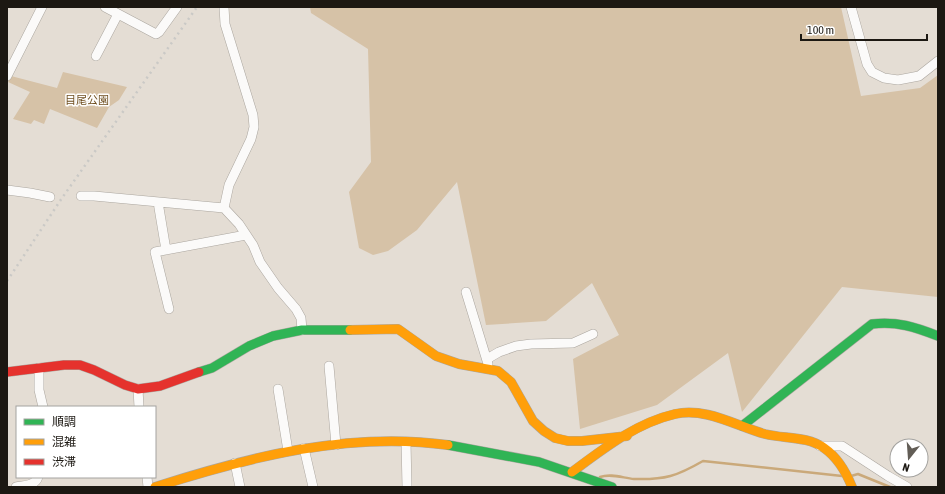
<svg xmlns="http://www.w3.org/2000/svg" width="945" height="494" font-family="'Asap Condensed','Noto Sans JP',sans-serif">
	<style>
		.green { fill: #d6c2a7 }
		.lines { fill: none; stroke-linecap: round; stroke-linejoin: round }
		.stream { stroke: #caa97a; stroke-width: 2.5 }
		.street-casing { stroke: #aba69f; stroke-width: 10 }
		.fast-casing { stroke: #aba69f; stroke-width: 10 }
		.slow-casing { stroke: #aba69f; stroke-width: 10 }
		.jam-casing { stroke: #aba69f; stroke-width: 10 }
		.street { stroke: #fbfaf9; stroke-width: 9 }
		.fast { stroke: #30b455; stroke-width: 9 }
		.slow { stroke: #ff9f0a; stroke-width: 9 }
		.jam { stroke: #e5322d; stroke-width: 9 }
		.rail { stroke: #cac9c6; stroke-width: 2.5; stroke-dasharray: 2 4; stroke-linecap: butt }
		.labels { text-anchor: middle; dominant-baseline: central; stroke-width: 3; stroke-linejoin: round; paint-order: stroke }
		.park-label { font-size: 11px; fill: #705021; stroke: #fff }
	</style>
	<rect width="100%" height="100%" fill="#e4ddd4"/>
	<!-- green -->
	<path class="green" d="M 310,7 L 841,7 L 861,96 L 920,88 L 938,75 L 938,297 L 842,287 L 742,412 L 728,353 L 657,405 L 580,429 L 573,359 L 619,335 L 592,283 L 546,321 L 486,325 L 457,182 L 417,230 L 388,251 L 373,255 L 359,248 L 349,192 L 371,162 L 368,49 L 311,13 Z
		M 63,72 L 127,87 L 119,100 L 109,107 L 97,128 L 50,109 L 44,124 L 34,120 L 31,124 L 13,119 L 30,92 L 8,82 L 11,76 L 57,88 Z"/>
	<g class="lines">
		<!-- stream -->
		<path class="stream" d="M 851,476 L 858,474 L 890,487
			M 600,477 C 611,473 623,478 634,479 C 665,480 677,476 703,461 L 842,476"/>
		<!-- street casing -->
		<g class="street-casing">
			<path id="street" d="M 105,7 L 156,34 L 159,32 L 177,7
				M 224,7 L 225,24 L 253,115 L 254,127 L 251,139 L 229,185 L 224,208 L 239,224 L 253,245 L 260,262 L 278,288 L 296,309 L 301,318 L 302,330
				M 851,7 L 867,64 L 872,72 L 884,78 L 898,80 L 919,76 L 938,61
				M 96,56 L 118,14
				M 7,76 L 42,7
				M 7,190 L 30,193 L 50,197
				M 81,196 L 94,196 L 224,208
				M 158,202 L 166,250
				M 466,292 L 488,364
				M 169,309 L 155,252 L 246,235
				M 487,359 L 499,352 L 516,346 L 531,344 L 573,343 L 593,334
				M 329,366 L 336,445
				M 39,368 L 39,390 L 43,407
				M 138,389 L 139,407
				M 278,389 L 288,451
				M 406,442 L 407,487
				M 820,446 L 842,446 L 888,476 L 907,487
				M 304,448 L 313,487
				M 235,463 L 240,487
				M 147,477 L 148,487
				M 16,487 C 25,485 35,486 38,477"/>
		</g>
		<!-- fast casing -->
		<g class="fast-casing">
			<path id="fast" d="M 199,372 L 212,368 L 249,346 L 273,336 L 302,330 L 350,330
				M 742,426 L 872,324 C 897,321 915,327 938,336
				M 448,445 L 539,462 L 612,487"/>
		</g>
		<!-- slow casing -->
		<g class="slow-casing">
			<path id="slow" d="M 350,330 L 398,329 L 436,356 L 459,364 L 498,371 L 511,382 L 533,421 L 544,431 L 555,438 L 568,441 L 582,441 L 627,436
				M 572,472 C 603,449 636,423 675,414 C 706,407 736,426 765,434 C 785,439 807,436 824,448 C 837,457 846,472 852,487
				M 155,487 C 249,457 349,431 448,445"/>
		</g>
		<!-- jam casing -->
		<g class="jam-casing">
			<path id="jam" d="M 7,372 L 64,365 L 80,365 L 94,370 L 125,385 L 138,389 L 160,386 L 199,372"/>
		</g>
		<!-- street -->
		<use href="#street" class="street"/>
		<!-- fast -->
		<use href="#fast" class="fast"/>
		<!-- slow -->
		<use href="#slow" class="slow"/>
		<!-- jam -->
		<use href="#jam" class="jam"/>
		<!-- rail -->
		<path class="rail" d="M 7,281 L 62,198 L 197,7"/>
	</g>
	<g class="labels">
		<!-- park labels -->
		<g class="park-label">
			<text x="87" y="100">目尾公園</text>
		</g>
	</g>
	<!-- border -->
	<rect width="945" height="494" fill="none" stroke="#1c1812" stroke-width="16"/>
	<!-- legend -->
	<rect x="16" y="406" width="140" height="72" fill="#ffffff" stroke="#a4a3a0"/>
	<rect x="24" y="419" width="20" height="6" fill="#30b455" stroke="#a4a3a0"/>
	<text x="52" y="426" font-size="12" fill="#1c1812">順調</text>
	<rect x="24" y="439" width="20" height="6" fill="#ff9f0a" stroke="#a4a3a0"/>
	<text x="52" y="446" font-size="12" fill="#1c1812">混雑</text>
	<rect x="24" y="459" width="20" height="6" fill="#e5322d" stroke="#a4a3a0"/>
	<text x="52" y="466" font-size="12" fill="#1c1812">渋滞</text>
	<!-- north arrow -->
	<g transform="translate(909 458) rotate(197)"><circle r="19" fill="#ffffff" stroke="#a4a3a0"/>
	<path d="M0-3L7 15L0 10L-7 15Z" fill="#625d56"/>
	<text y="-6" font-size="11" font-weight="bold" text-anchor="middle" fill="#1c1812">N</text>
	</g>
	<!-- scale -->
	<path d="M801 34v6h126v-6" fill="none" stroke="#1c1812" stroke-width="2"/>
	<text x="807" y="34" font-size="12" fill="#1c1812" stroke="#ffffff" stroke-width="3" paint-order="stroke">100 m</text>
</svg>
